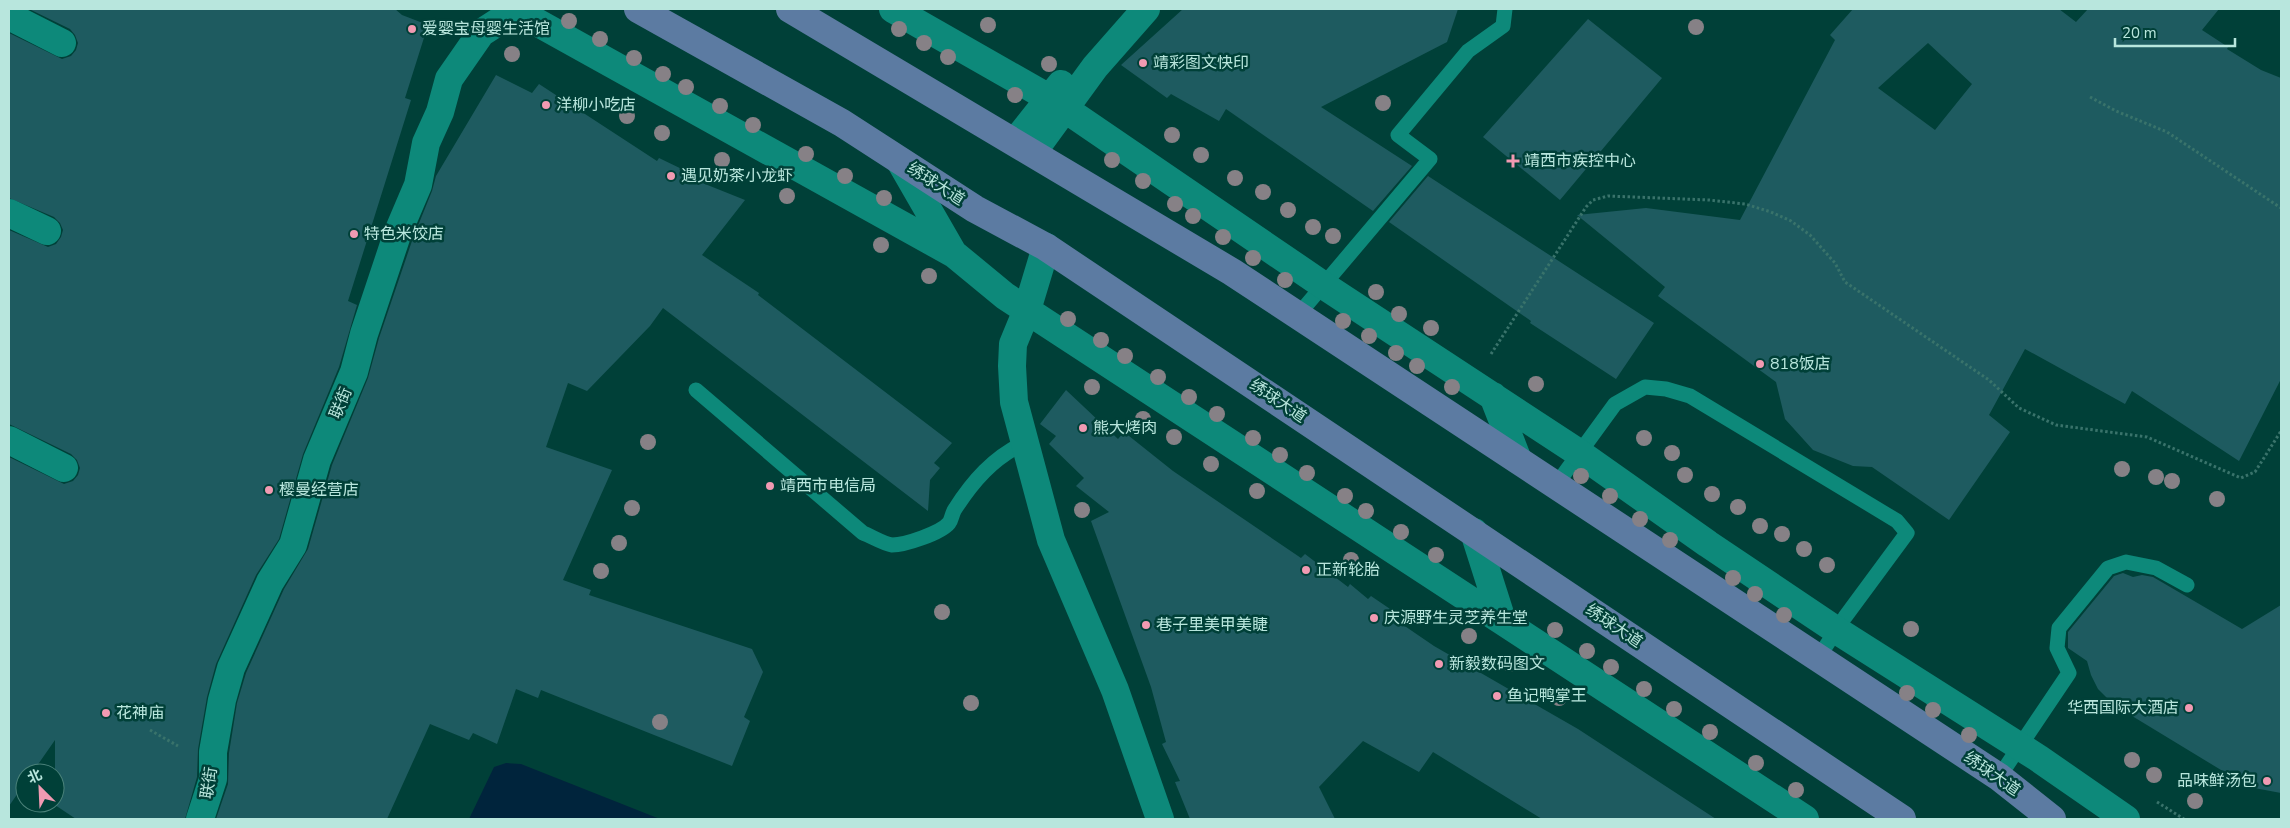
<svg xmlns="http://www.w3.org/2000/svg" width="2290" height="828" font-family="'Nunito Sans','Noto Sans SC',sans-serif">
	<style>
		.water { fill: #00243c }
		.building { fill: #1e5b60; fill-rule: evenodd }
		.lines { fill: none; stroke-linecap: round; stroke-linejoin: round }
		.path { stroke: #39736b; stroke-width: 3; stroke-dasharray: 2.5 2.5; stroke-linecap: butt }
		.service { stroke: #0d897a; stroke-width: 15 }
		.minor { stroke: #0d897a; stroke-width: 28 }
		.primary { stroke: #5c7ba2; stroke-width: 28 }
		.tree { fill: #868186 }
		.poi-dot { fill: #f19ab2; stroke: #004038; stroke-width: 2 }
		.labels { text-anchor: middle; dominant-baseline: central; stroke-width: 5; stroke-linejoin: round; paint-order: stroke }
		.poi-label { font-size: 16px; fill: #b8e6dd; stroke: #004038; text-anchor: start }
		.street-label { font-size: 16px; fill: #b8e6dd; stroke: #004038 }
	</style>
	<rect width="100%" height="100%" fill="#004038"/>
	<!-- water -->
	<path class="water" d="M 506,763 L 521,764 L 660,819 L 469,819 L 494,767 Z"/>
	<!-- building -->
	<path class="building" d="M 29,9 L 395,9 L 402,15 L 428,25 L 405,98 L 411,100 L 348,301 L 357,305 L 339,367 L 303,454 L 279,539 L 256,575 L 216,664 L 207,697 L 198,749 L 197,777 L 185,819 L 76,819 L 55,805 L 55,740 L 32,773 L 25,773 L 25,783 L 9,806 L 9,457 L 64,484 L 73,481 L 78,475 L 80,468 L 77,460 L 71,454 L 9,424 L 9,230 L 48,247 L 56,244 L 61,237 L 63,230 L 60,223 L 54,217 L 9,198 L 9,33 L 62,59 L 71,56 L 76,50 L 78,43 L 75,35 L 70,29 Z
		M 1183,9 L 1458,9 L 1447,42 L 1321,107 L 1412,166 L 1373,211 L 1226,109 L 1219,121 L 1171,94 L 1167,98 L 1121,65 Z
		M 1853,9 L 2059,9 L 2076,22 L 2088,9 L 2219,9 L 2202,30 L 2228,47 L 2227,49 L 2261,70 L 2281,78 L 2281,379 L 2239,461 L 2132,391 L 2125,404 L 2025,349 L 1989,415 L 2010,432 L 1949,520 L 1872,467 L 1853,466 L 1813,450 L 1785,419 L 1776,382 L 1658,296 L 1665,287 L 1577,215 L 1646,208 L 1740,220 L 1835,40 L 1830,35 ZM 1928,43 L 1972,84 L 1935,130 L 1878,88 Z
		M 1588,19 L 1662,78 L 1560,200 L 1483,137 Z
		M 496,75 L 532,93 L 539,84 L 657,161 L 659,158 L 688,172 L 685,176 L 745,200 L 702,255 L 759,293 L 758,295 L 952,443 L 934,463 L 940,468 L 930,480 L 928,511 L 663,308 L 650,326 L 587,391 L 568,383 L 546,447 L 612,470 L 563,580 L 591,590 L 589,595 L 752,649 L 763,672 L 744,717 L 750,721 L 732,766 L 541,690 L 538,698 L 516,689 L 497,744 L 473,733 L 469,740 L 430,724 L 387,819 L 216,819 L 228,784 L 229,753 L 237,703 L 246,673 L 284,589 L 308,549 L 332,465 L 368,378 L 379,338 L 413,238 L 432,191 L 436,176 Z
		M 1428,176 L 1654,323 L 1616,379 L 1530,323 L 1531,321 L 1389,222 Z
		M 1066,390 L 1118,439 L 1124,432 L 1173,471 L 1301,558 L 1305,554 L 1348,587 L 1350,584 L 1368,599 L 1371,596 L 1396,613 L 1393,618 L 1434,646 L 1578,729 L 1716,819 L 1542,819 L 1433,752 L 1419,772 L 1363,741 L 1319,787 L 1335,819 L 1190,819 L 1175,782 L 1180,781 L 1162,744 L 1166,742 L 1151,687 L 1091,521 L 1109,512 L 1076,486 L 1084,478 L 1049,444 L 1056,436 L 1040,424 Z
		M 2123,573 L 2133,577 L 2142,575 L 2153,577 L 2242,629 L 2281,605 L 2281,793 L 2249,787 L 2114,705 L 2098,689 L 2091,675 L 2087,661 L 2068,648 L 2068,632 L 2114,576 Z"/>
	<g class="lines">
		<!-- path -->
		<path class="path" d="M 2090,97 L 2116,111 L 2167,132 L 2281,208
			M 1491,354 L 1586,207 L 1593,200 L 1608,196 L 1709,200 L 1745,204 L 1771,212 L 1791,221 L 1810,235 L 1835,263 L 1845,282 L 1989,380 L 2019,408 L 2056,425 L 2147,437 L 2241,478 L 2255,472 L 2281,431
			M 150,730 L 178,746
			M 2157,802 L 2184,819"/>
		<!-- service -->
		<path class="service" d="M 1298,315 L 1430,159 L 1398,135 L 1468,51 L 1503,26 L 1505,9
			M 696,390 L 863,533 C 871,536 884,544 892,545 C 905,545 941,533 949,523 C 952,519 952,513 955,509 C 973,481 993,458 1024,443
			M 1556,485 L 1615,404 L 1645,387 L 1666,389 L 1690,396 L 1897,521 L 1907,533 L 1845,617 L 1818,658
			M 1999,777 L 2069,673 L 2057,648 L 2059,628 L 2108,568 L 2126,562 L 2156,568 L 2187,585"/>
		<!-- minor -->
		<path class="minor" d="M 513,9 L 954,254 L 1005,296 L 1805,819
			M 893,9 L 1049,98 L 1323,285 L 1579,453 L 1708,544 L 1836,630 L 2038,758 L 2126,819
			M 9,16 L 62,43
			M 1015,142 L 1061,84
			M 1033,152 L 1095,67 L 1146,9
			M 900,161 L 953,253
			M 9,213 L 47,231
			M 1046,247 L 1027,310 L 1013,344 L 1012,366 L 1014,402 L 1051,540 L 1115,690 L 1160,819
			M 1493,396 L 1518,460
			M 9,440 L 64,468
			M 1474,532 L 1502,620
			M 200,819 L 213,779 L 213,752 L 222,700 L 231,668 L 270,582 L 293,545 L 317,460 L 354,372 L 364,334 L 398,232 L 418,185 L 426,143 L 440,112 L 449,79 L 481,33 L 518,9"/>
		<!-- primary -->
		<path class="primary" d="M 638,9 L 842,123 L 975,209 L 1046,247 L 1902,819
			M 790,9 L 1232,272 L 1999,777 L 2052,819"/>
	</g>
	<!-- trees -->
	<g class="tree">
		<circle cx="569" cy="21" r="8"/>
		<circle cx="988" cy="25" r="8"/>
		<circle cx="1696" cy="27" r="8"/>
		<circle cx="899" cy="29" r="8"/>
		<circle cx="600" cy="39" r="8"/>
		<circle cx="924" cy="43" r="8"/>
		<circle cx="512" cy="54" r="8"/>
		<circle cx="948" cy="57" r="8"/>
		<circle cx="634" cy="58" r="8"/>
		<circle cx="1049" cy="64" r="8"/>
		<circle cx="663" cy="74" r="8"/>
		<circle cx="686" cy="87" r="8"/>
		<circle cx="1015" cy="95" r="8"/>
		<circle cx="1383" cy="103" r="8"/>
		<circle cx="720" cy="106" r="8"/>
		<circle cx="627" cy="116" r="8"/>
		<circle cx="753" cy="125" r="8"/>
		<circle cx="662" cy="133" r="8"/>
		<circle cx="1172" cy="135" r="8"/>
		<circle cx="806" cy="154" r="8"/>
		<circle cx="1201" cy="155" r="8"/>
		<circle cx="722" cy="160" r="8"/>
		<circle cx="1112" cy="160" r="8"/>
		<circle cx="845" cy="176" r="8"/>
		<circle cx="1235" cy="178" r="8"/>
		<circle cx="1143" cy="181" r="8"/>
		<circle cx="1263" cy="192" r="8"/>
		<circle cx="787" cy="196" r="8"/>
		<circle cx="884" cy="198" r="8"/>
		<circle cx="1175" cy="204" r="8"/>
		<circle cx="1288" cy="210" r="8"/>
		<circle cx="1193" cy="216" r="8"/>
		<circle cx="1313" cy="227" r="8"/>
		<circle cx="1333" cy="236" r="8"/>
		<circle cx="1223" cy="237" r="8"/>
		<circle cx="881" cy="245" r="8"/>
		<circle cx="1253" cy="258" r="8"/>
		<circle cx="929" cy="276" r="8"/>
		<circle cx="1285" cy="280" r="8"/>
		<circle cx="1376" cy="292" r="8"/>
		<circle cx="1399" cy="314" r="8"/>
		<circle cx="1068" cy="319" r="8"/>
		<circle cx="1343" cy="321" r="8"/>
		<circle cx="1431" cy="328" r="8"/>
		<circle cx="1369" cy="336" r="8"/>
		<circle cx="1101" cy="340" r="8"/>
		<circle cx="1396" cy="353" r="8"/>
		<circle cx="1125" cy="356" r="8"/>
		<circle cx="1417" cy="366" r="8"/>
		<circle cx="1158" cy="377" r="8"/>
		<circle cx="1536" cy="384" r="8"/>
		<circle cx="1092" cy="387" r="8"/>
		<circle cx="1452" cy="387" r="8"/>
		<circle cx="1189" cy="397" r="8"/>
		<circle cx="1217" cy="414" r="8"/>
		<circle cx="1143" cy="419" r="8"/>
		<circle cx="1174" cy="437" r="8"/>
		<circle cx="1253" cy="438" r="8"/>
		<circle cx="1644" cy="438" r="8"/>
		<circle cx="648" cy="442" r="8"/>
		<circle cx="1672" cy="453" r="8"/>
		<circle cx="1280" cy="455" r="8"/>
		<circle cx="1211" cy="464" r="8"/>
		<circle cx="2122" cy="469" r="8"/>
		<circle cx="1307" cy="473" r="8"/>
		<circle cx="1685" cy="475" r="8"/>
		<circle cx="1581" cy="476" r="8"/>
		<circle cx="2156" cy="477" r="8"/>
		<circle cx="2172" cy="481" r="8"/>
		<circle cx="1257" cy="491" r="8"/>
		<circle cx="1712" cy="494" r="8"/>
		<circle cx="1345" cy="496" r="8"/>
		<circle cx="1610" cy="496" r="8"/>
		<circle cx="2217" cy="499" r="8"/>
		<circle cx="1738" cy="507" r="8"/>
		<circle cx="632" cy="508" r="8"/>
		<circle cx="1082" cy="510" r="8"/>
		<circle cx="1366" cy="511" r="8"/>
		<circle cx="1640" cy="519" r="8"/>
		<circle cx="1760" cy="526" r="8"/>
		<circle cx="1401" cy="532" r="8"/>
		<circle cx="1782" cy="534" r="8"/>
		<circle cx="1670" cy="540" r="8"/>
		<circle cx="619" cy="543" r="8"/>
		<circle cx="1804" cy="549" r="8"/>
		<circle cx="1436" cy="555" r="8"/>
		<circle cx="1351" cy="560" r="8"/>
		<circle cx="1827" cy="565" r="8"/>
		<circle cx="601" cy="571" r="8"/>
		<circle cx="1733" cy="578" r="8"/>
		<circle cx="1755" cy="594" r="8"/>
		<circle cx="942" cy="612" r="8"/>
		<circle cx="1784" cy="615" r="8"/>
		<circle cx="1911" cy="629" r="8"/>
		<circle cx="1555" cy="630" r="8"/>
		<circle cx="1469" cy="636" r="8"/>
		<circle cx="1587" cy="651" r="8"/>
		<circle cx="1510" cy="664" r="8"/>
		<circle cx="1611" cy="667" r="8"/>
		<circle cx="1644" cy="689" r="8"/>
		<circle cx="1907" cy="693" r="8"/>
		<circle cx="1559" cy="698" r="8"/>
		<circle cx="971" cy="703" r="8"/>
		<circle cx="1674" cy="709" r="8"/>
		<circle cx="1933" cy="710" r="8"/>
		<circle cx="660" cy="722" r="8"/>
		<circle cx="1710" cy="732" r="8"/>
		<circle cx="1969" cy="735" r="8"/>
		<circle cx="2132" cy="760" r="8"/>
		<circle cx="1756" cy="763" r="8"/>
		<circle cx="2154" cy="775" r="8"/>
		<circle cx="1796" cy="790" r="8"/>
		<circle cx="2195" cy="801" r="8"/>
	</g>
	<!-- markers -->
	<g class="poi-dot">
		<circle cx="412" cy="29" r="5"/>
		<circle cx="1143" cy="63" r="5"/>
		<circle cx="546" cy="105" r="5"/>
		<path d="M1510.5 153.5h5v5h5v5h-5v5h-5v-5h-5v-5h5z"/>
		<circle cx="671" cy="176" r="5"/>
		<circle cx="354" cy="234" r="5"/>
		<circle cx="1760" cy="364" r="5"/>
		<circle cx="1083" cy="428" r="5"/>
		<circle cx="770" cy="486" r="5"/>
		<circle cx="269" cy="490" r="5"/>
		<circle cx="1306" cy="570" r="5"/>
		<circle cx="1374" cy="618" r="5"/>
		<circle cx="1146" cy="625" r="5"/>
		<circle cx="1439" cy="664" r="5"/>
		<circle cx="1497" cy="696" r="5"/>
		<circle cx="2189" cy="708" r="5"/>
		<circle cx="106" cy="713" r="5"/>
		<circle cx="2267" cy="781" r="5"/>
	</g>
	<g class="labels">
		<!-- poi labels -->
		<g class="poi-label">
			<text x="422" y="29">爱婴宝母婴生活馆</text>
			<text x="1153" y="63">靖彩图文快印</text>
			<text x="556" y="105">洋柳小吃店</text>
			<text x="1524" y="161">靖西市疾控中心</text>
			<text x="681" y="176">遇见奶茶小龙虾</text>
			<text x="364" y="234">特色米饺店</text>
			<text x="1770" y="364">818饭店</text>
			<text x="1093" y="428">熊大烤肉</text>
			<text x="780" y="486">靖西市电信局</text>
			<text x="279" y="490">樱曼经营店</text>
			<text x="1316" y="570">正新轮胎</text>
			<text x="1384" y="618">庆源野生灵芝养生堂</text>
			<text x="1156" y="625">巷子里美甲美睫</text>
			<text x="1449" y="664">新毅数码图文</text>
			<text x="1507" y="696">鱼记鸭掌王</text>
			<text x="2179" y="708" text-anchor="end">华西国际大酒店</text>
			<text x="116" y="713">花神庙</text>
			<text x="2257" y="781" text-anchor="end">品味鲜汤包</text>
		</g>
		<!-- street labels -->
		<g class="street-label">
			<text transform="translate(936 184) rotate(33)">绣球大道</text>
			<text transform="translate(1278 401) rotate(34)">绣球大道</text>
			<text transform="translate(341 403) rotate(-67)">联街</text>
			<text transform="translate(1614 626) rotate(34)">绣球大道</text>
			<text transform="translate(1992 774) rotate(35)">绣球大道</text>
			<text transform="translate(209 783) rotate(-81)">联街</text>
		</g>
	</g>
	<!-- border -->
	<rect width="2290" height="828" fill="none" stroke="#b8e6dd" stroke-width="20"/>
	<!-- north arrow -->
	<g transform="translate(40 788) rotate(336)"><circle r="24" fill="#004038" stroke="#4a827a"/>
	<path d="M0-4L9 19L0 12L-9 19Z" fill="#f19ab2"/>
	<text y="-8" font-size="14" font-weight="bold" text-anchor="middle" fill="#b8e6dd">北</text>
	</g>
	<!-- scale -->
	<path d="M2115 38v8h120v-8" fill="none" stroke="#b8e6dd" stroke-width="2.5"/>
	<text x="2122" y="38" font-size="15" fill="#b8e6dd" stroke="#004038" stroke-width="4" paint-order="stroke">20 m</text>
</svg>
